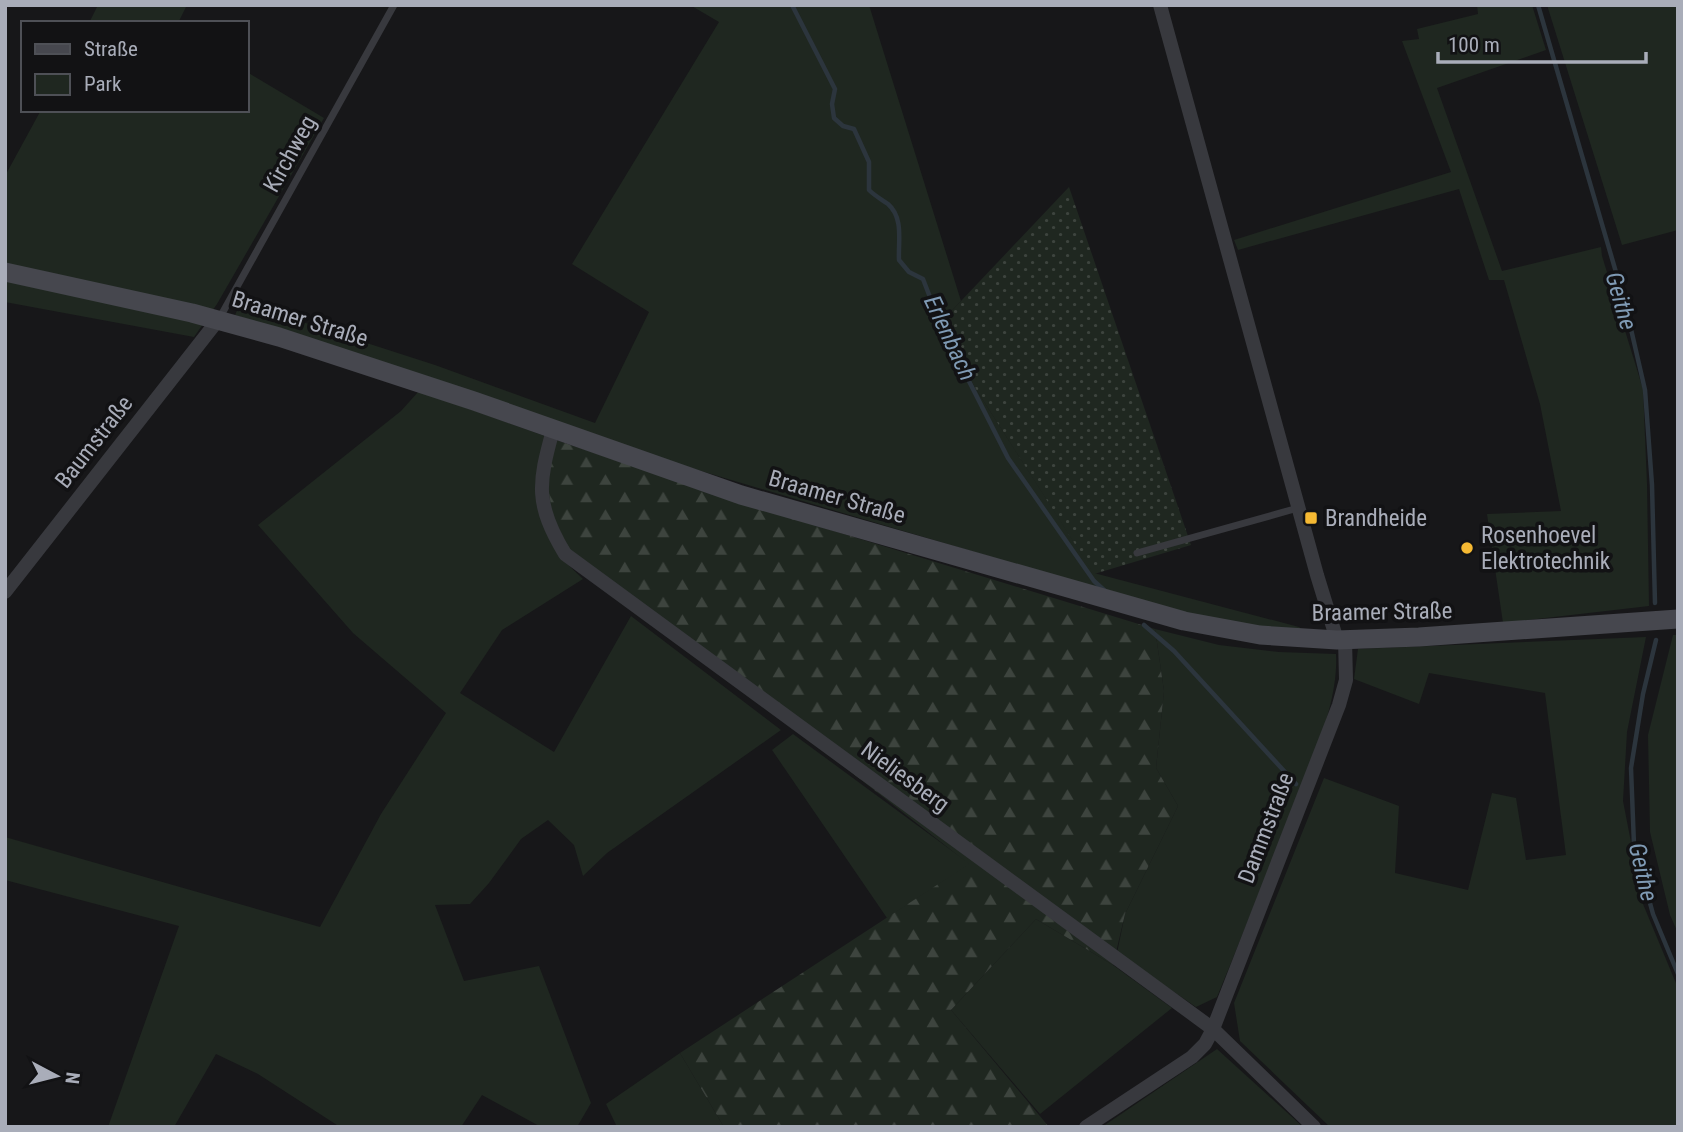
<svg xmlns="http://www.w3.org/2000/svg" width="1683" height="1132" font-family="'Roboto Condensed',sans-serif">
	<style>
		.green { fill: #1f2720 }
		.forest { fill: url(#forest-firs) }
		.garden { fill: url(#garden-dots) }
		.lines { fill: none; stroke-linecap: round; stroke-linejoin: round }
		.stream { stroke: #2c353d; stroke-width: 4.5 }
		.lane { stroke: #38393e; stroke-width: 7 }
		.street { stroke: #38393e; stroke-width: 14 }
		.secondary { stroke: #46474e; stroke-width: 19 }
		.poi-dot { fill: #f5b933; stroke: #121214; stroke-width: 2.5 }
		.labels { text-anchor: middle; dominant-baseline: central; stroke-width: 7; stroke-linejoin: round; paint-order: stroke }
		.street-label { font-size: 23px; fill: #a9adb9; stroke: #121214 }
		.poi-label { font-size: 23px; fill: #a9adb9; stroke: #121214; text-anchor: start }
		.water-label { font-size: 24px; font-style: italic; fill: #7f9ab4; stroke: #121214 }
	</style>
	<defs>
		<pattern id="forest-firs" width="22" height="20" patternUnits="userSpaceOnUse" patternTransform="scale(1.75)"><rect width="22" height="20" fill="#1f2720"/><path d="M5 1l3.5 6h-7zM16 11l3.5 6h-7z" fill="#3d443e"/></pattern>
		<pattern id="garden-dots" width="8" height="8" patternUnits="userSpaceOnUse" patternTransform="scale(1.75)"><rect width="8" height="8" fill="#1f2720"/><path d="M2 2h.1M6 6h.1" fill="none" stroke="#3d443e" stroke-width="1.8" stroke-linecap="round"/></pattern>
	</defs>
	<rect width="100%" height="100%" fill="#171719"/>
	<!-- green -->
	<path class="green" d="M 98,5 L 187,5 L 178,23 L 89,23 Z
		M 690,5 L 869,5 L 961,301 L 944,319 L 974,386 L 1094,573 L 1299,627 L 1304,631 L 1285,631 L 1177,612 L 691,468 L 235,315 L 242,300 L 314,326 L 435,365 L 595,423 L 649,312 L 572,264 L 719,22 Z
		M 1477,5 L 1532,5 L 1546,50 L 1437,88 L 1502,271 L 1601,247 L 1602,256 L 1643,389 L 1647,484 L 1649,606 L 1503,623 L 1487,514 L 1561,511 L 1540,404 L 1504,280 L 1489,280 L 1459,189 L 1238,250 L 1234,240 L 1451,172 L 1402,41 L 1419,39 L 1417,29 L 1478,14 Z
		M 1547,5 L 1678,5 L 1678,230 L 1622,245 Z
		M 247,72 L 324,118 L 217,304 L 194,337 L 5,302 L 5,176 L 41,110 L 247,110 Z
		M 419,391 L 556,440 L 561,558 L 583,579 L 502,630 L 460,693 L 554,752 L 631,616 L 781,730 L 607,853 L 583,876 L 574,845 L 548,820 L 521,839 L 489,883 L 470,904 L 435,905 L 464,981 L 539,966 L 591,1103 L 577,1127 L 541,1127 L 482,1095 L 461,1127 L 340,1127 L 258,1074 L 216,1054 L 174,1127 L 108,1127 L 179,926 L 5,880 L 5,837 L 320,927 L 381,814 L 446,713 L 353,633 L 258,525 L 401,411 Z
		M 1155,629 L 1219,645 L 1279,652 L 1336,654 C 1339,707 1306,774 1287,823 C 1264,881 1241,939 1217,997 L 1196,1007 L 1117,953 L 1125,914 L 1178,806 L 1156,768 L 1164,691 Z
		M 1673,635 L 1678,635 L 1678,933 L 1670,915 L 1650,832 L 1648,735 Z
		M 1646,637 L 1627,732 L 1623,801 L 1643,904 L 1678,988 L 1678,1127 L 1330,1127 L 1240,1041 L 1234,1003 L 1324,778 L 1399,806 L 1395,873 L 1468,890 L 1492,793 L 1516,798 L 1526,860 L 1566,855 L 1545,693 L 1429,673 L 1419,704 L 1354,679 L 1358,649 Z
		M 793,734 L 970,864 L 887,918 L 772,750 Z
		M 1036,919 L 1113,965 L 1172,1008 L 1040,1114 L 951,1010 Z
		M 1217,1049 L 1303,1127 L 1102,1127 Z
		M 680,1053 L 724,1127 L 617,1127 L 606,1104 Z"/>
	<!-- forest -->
	<path class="forest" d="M 556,440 L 739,502 L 1155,629 L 1164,691 L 1156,768 L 1178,806 L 1125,914 L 1113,965 L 1036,919 L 951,1010 L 1049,1127 L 724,1127 L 680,1053 L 969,864 L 569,552 C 548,503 543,494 556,440 Z"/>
	<!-- garden -->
	<path class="garden" d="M 1069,187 L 1191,545 L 1094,574 L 974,386 L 944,319 Z"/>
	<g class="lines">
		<!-- stream -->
		<path class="stream" d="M 792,5 L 835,89 L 832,104 L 834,118 L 843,126 L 854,129 L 869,162 L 869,190 C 875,196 881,199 888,204 C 904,218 898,242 899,260 L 909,272 L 923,279 L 941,326 L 1008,458 L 1094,581 L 1104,590
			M 1538,5 L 1625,303 L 1645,390 L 1652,485 L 1655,603
			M 1144,625 L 1174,651 L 1296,784
			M 1656,640 L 1643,694 L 1631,768 L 1634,845 L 1653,914 L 1678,974"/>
		<!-- lane -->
		<path class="lane" d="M 219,319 L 394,5
			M 1137,553 L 1298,508"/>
		<!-- street -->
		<path class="street" d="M 1160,5 L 1317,575 L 1337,640
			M 553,430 C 538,484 535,504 565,554 L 1213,1029 L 1314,1127
			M 5,592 L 218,320
			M 1086,1127 L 1192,1057 L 1205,1044 L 1213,1029 L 1339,705 L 1346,680 L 1345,639"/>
		<!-- secondary -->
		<path class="secondary" d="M 5,272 L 192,313 L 279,337 L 474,401 L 741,495 L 1184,621 L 1260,635 L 1337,640 L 1419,637 L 1678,619"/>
	</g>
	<!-- markers -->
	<g class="poi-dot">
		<rect x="1304" y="511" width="14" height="14" rx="3.5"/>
		<circle cx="1467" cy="548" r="7"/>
	</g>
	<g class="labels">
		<!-- street labels -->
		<g class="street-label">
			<text transform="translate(290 154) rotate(-61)">Kirchweg</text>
			<text transform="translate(300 319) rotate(17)">Braamer Straße</text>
			<text transform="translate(94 442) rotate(-52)">Baumstraße</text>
			<text transform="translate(837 497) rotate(16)">Braamer Straße</text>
			<text transform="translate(1382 612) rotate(-1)">Braamer Straße</text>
			<text transform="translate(905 777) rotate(36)">Nieliesberg</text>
			<text transform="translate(1266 828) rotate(-69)">Dammstraße</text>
		</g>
		<!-- poi labels -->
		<g class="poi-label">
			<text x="1325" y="518">Brandheide</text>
			<text x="1481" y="535">Rosenhoevel<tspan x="1481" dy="26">Elektrotechnik</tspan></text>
		</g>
		<!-- water labels -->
		<g class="water-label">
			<text transform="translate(1621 301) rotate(74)">Geithe</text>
			<text transform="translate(950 338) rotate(65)">Erlenbach</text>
			<text transform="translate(1643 872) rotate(77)">Geithe</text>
		</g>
	</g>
	<!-- border -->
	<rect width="1683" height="1132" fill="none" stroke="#a9adb9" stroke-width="14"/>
	<!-- legend -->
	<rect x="21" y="21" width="228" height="91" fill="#121214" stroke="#4e5056" stroke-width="2"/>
	<rect x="35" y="44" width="35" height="10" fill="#46474e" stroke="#4e5056" stroke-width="2"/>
	<text x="84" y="56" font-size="21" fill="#a9adb9">Straße</text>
	<rect x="35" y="74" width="35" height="21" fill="#1f2720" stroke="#4e5056" stroke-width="2"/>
	<text x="84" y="91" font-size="21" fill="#a9adb9">Park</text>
	<!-- north arrow -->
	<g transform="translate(56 1076) rotate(97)" stroke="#121214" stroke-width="5" paint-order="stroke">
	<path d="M0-5L12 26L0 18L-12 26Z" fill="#a9adb9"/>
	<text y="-10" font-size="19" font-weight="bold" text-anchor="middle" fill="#a9adb9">N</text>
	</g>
	<!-- scale -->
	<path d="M1438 52v10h208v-10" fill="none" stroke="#a9adb9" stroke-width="3.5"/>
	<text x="1448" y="52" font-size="21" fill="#a9adb9" stroke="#121214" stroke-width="5" paint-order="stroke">100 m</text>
</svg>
